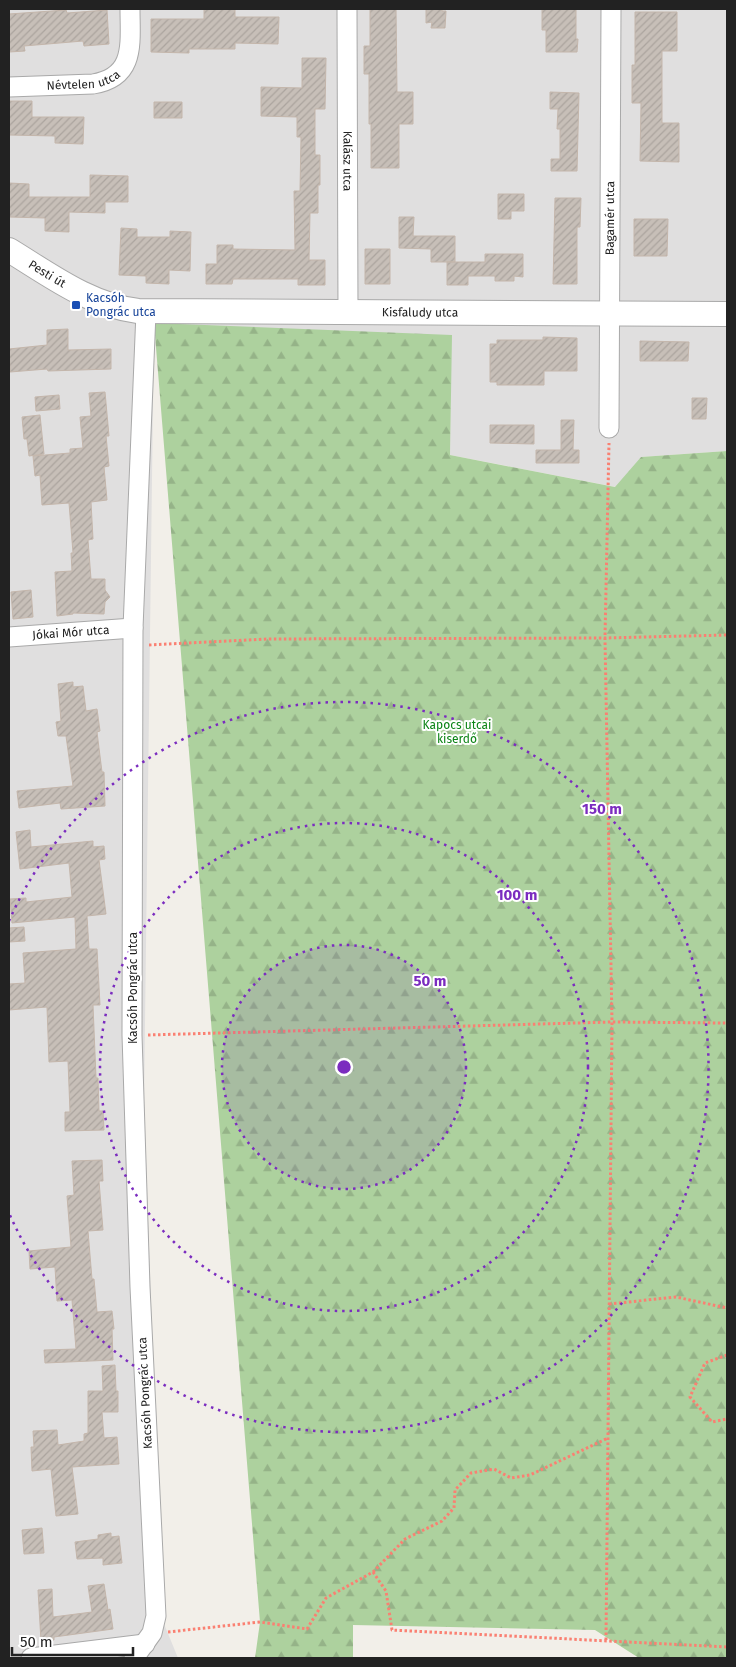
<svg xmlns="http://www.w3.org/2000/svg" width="736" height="1667" font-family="'Fira Sans',sans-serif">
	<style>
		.residential { fill: #e0dfdf }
		.forest { fill: url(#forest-firs) }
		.building { fill: url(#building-hatch); stroke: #c4b6ab }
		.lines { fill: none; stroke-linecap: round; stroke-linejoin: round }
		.minor-casing { stroke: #a9a9a9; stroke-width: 21 }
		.tertiary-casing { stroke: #a9a9a9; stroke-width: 26 }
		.path { stroke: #fa8072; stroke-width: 3; stroke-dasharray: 2.5 2.5; stroke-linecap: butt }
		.minor { stroke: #fff; stroke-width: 19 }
		.tertiary { stroke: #fff; stroke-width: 24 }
		.ring { fill: none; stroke: #7b2cbf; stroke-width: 2.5; stroke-dasharray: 2.5 5 }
		.transit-dot { fill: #1a4fb4; stroke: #fff; stroke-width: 2 }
		.labels { text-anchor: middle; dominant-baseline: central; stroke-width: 4; stroke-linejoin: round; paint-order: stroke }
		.street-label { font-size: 12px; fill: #222; stroke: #fff }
		.transit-label { font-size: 12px; fill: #164399; stroke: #fff; text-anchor: start }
		.park-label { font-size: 12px; fill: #0c8416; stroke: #fff }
		.centre { fill: #7b2cbf; stroke: #fff; stroke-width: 2.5 }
		.ring-label { font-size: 15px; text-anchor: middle; font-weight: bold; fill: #7b2cbf; stroke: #fff; stroke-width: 4; stroke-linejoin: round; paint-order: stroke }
	</style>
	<defs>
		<pattern id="forest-firs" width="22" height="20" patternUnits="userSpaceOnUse" patternTransform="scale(1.25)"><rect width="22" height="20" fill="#add19e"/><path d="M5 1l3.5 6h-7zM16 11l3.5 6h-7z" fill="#95b388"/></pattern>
		<pattern id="building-hatch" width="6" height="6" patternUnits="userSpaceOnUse" patternTransform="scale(1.25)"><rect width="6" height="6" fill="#c7bfb8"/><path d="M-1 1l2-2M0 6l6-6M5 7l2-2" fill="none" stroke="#aba49e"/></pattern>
	</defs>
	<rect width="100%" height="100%" fill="#f2efe9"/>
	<!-- residential -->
	<path class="residential" d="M 9,9 L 727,9 L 727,451 L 641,457 L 616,487 L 450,455 L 451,336 L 154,324 L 144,1101 L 162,1619 L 178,1658 L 9,1658 Z"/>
	<!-- forest -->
	<path class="forest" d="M 154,323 L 452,335 L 450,455 L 615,487 L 641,457 L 727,451 L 727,1658 L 639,1658 L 595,1630 L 353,1625 L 353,1658 L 255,1658 L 260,1622 Z"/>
	<!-- building -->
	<path class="building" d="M 204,9 L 235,9 L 235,17 L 279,17 L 278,44 L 235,43 L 235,49 L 189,49 L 189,53 L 151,52 L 151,19 L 204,19 Z
		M 370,9 L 396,9 L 397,92 L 413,92 L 413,124 L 399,124 L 399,168 L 371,168 L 371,124 L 369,124 L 369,74 L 364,74 L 364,46 L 370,46 Z
		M 426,9 L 442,9 L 442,11 L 446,11 L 445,28 L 431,28 L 432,22 L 426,23 Z
		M 542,9 L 576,9 L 576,39 L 578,39 L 577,52 L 546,52 L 546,30 L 542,30 Z
		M 66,10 L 67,13 L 107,10 L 109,44 L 84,46 L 83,41 L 24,46 L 25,51 L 9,52 L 9,14 Z
		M 635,12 L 677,12 L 677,51 L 662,51 L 662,123 L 679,123 L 679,162 L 640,161 L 641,103 L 632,103 L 632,65 L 635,65 Z
		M 302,58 L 326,58 L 325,109 L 315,109 L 315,155 L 320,155 L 320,185 L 318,185 L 318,213 L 310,213 L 309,260 L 325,260 L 325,285 L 298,285 L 298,279 L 233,279 L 232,284 L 206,284 L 206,264 L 217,264 L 217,245 L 233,245 L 233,249 L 295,250 L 294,191 L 300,191 L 301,137 L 297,137 L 297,117 L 261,116 L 261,87 L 302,88 Z
		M 550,92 L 579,93 L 577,171 L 551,171 L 551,159 L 560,159 L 560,129 L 557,129 L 558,109 L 550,109 Z
		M 9,101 L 32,101 L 32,117 L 84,117 L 83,144 L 55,143 L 55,136 L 9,135 Z
		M 154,102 L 182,102 L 182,118 L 154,118 Z
		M 90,175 L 128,176 L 128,202 L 105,202 L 105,213 L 69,212 L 69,232 L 45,231 L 45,218 L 9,217 L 9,183 L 29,184 L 29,197 L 90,197 Z
		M 498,194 L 524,194 L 524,211 L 511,211 L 511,219 L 498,219 Z
		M 555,198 L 581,198 L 580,227 L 577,227 L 577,284 L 553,284 Z
		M 399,217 L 414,217 L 413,236 L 455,236 L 455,262 L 431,262 L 431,249 L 399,248 Z
		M 634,219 L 668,219 L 667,256 L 634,256 Z
		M 121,228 L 137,229 L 137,237 L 170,237 L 170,231 L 191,232 L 190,271 L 169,270 L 169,284 L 146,283 L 146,276 L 119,275 Z
		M 365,249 L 390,249 L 390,284 L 365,284 Z
		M 485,254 L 523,254 L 523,277 L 514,276 L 514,281 L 495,281 L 495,276 L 468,276 L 468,285 L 447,285 L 447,262 L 485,262 Z
		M 68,329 L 68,350 L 111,349 L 111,369 L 48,371 L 47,369 L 10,372 L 9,349 L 47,345 L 47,330 Z
		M 543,337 L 577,338 L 577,371 L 544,371 L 544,385 L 497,385 L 497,382 L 490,382 L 490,344 L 497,344 L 497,340 L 543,340 Z
		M 640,341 L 689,342 L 688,361 L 640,361 Z
		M 105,392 L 109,436 L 106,436 L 109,466 L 104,467 L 107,500 L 91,502 L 93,539 L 88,540 L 91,579 L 105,579 L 105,590 L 110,597 L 105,602 L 104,614 L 73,613 L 73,614 L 57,616 L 55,572 L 72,571 L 71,553 L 73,553 L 69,503 L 42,505 L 40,475 L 35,476 L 33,456 L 70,453 L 70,449 L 83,448 L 80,417 L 91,416 L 89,393 Z
		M 59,395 L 60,409 L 36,411 L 35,397 Z
		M 692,398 L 707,398 L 706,419 L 692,419 Z
		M 40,415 L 44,454 L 29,456 L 27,439 L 24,439 L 22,417 Z
		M 561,420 L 574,420 L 573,450 L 579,450 L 579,463 L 536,463 L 536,450 L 561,450 Z
		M 490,425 L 534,425 L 534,444 L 490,443 Z
		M 31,590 L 33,617 L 13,619 L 11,592 Z
		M 73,682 L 73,687 L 83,686 L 86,711 L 97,709 L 100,731 L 97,732 L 102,772 L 104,772 L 105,806 L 61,809 L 60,803 L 19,808 L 17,791 L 73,786 L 66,736 L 58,736 L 56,722 L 61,721 L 58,684 Z
		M 30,830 L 31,847 L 93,841 L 93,847 L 104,846 L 105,859 L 99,860 L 106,914 L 87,916 L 89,949 L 97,949 L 100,1005 L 93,1005 L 96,1078 L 98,1078 L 99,1111 L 103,1111 L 104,1130 L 65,1131 L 65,1112 L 70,1112 L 68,1061 L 49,1062 L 47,1007 L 9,1010 L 9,984 L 25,983 L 23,953 L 76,949 L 75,917 L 12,923 L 10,899 L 26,898 L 26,902 L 72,897 L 69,863 L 20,869 L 16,832 Z
		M 24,927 L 25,941 L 9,942 L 9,928 Z
		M 102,1160 L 103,1181 L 99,1181 L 103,1230 L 88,1231 L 92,1279 L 94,1279 L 97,1312 L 112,1311 L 114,1329 L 112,1329 L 113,1360 L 45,1363 L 44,1350 L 76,1349 L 72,1300 L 57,1301 L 55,1267 L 30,1269 L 29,1251 L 71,1247 L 67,1196 L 74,1195 L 72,1161 Z
		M 115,1365 L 116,1391 L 118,1391 L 118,1412 L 102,1412 L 104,1438 L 117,1437 L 119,1464 L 72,1467 L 78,1514 L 56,1516 L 51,1469 L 32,1471 L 31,1447 L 34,1447 L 33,1431 L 57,1430 L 58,1445 L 84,1441 L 84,1434 L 88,1433 L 88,1391 L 103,1391 L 102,1366 Z
		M 42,1528 L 44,1553 L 24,1554 L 22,1530 Z
		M 111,1533 L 111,1537 L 119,1536 L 122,1563 L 103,1565 L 103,1558 L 77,1559 L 75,1542 L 98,1539 L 98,1535 Z
		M 104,1584 L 108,1610 L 110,1609 L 113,1629 L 54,1637 L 54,1640 L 41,1641 L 38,1590 L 52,1589 L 53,1617 L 92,1612 L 88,1586 Z"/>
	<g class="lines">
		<!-- minor casing -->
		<g class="minor-casing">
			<g id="minor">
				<path id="s1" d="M 347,9 L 348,313"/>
				<path id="s2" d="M 9,87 L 93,84 C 136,77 130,43 130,9"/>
				<path id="s3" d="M 609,428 L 611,9"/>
				<path id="s4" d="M 9,637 L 133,628"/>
				<path d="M 31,1658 L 145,1644"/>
				<path d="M 134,1658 L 152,1633 L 156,1616 L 140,1287 L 132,1035 L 133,628 L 146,312"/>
			</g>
		</g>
		<!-- tertiary casing -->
		<g class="tertiary-casing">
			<g id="tertiary">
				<path id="s5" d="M 9,250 C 50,275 89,305 138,311 L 727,314"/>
			</g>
		</g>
		<!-- path -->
		<path class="path" d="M 149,645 L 267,639 L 605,638 L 727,635
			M 148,1035 L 612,1022 L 727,1023
			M 609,1304 L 676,1297 L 727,1308
			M 727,1355 L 705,1363 L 690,1397 L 712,1422 L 727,1419
			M 373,1572 L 386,1591 L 392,1630 L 727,1647
			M 168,1632 L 260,1622 L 307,1629 L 326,1598 L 373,1572 L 405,1539 L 442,1521 L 454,1508 L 455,1490 L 471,1473 L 494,1469 L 511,1478 L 530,1475 L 608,1438
			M 606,1640 L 612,1022 L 605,638 L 609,443"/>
		<!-- minor -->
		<use href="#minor" class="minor"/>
		<!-- tertiary -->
		<use href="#tertiary" class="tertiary"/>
	</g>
	<!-- distance rings -->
	<circle cx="344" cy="1067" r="122" fill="#7b2cbf" fill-opacity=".12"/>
	<g class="ring">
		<circle cx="344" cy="1067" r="122"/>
		<circle cx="344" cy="1067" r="244"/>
		<path d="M9 921A365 365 0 1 1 9 1213"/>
	</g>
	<!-- markers -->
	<rect class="transit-dot" x="71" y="300" width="10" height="10" rx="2.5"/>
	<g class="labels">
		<!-- street labels -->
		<g class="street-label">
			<text stroke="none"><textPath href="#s2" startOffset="75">Névtelen utca</textPath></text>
			<text stroke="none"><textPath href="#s1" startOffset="152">Kalász utca</textPath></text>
			<text stroke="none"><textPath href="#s3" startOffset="210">Bagamér utca</textPath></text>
			<text stroke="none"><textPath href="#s5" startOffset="45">Pesti út</textPath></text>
			<text stroke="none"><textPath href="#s5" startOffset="426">Kisfaludy utca</textPath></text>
			<text stroke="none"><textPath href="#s4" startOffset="62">Jókai Mór utca</textPath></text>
			<text transform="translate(133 988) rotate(-90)">Kacsóh Pongrác utca</text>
			<text transform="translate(145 1393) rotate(-93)">Kacsóh Pongrác utca</text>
		</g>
		<!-- transit labels -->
		<g class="transit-label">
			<text x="86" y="298">Kacsóh<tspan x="86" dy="14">Pongrác utca</tspan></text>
		</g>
		<!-- park labels -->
		<g class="park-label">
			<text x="457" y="725">Kapocs utcai<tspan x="457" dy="14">kiserdő</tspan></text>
		</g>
	</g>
	<circle cx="344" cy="1067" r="8" class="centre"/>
	<g class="ring-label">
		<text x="602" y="814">150 m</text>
		<text x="517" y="900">100 m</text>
		<text x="430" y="986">50 m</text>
	</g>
	<!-- border -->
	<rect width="736" height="1667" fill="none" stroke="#222222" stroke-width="20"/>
	<!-- scale -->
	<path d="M12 1647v8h121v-8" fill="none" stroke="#222222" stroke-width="2.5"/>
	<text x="20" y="1647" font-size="15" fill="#222222" stroke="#ffffff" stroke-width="4" paint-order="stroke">50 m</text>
</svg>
